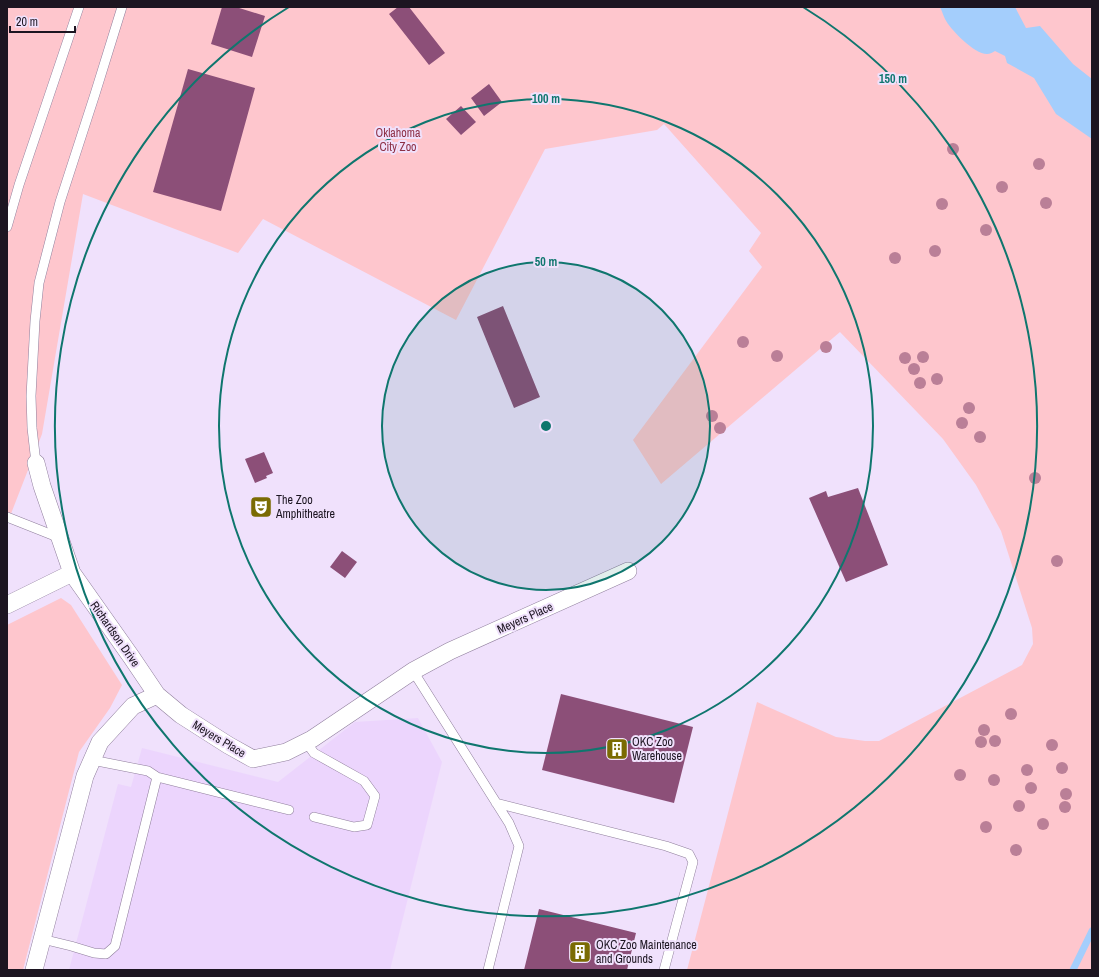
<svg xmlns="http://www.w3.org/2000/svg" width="1099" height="977" font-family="'Archivo Narrow',sans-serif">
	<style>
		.built { fill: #ecd5fd }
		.green { fill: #fec6cd }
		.water { fill: #a4cefc }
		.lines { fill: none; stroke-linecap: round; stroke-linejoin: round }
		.stream { stroke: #a4cefc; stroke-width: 7 }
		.building { fill: #8c4f78 }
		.lane-casing { stroke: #8f7e9c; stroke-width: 10 }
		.street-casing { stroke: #8f7e9c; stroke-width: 18 }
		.lane { stroke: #fff; stroke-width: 9 }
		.street { stroke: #fff; stroke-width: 17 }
		.tree { fill: #ba7f97 }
		.ring { fill: none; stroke: #0f766e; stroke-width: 2 }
		.labels { text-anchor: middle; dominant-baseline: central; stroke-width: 4; stroke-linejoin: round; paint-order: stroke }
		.park-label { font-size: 12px; fill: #8d2f45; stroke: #f0e1fc }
		.poi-label { font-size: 12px; fill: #1c1521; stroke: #f0e1fc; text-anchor: start }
		.street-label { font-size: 12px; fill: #1c1521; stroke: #f0e1fc }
		.centre { fill: #0f766e; stroke: #f0e1fc; stroke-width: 2 }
		.ring-label { font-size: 12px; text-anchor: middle; font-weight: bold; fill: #0f766e; stroke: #f0e1fc; stroke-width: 4; stroke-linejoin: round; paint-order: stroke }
	</style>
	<rect width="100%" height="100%" fill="#f0e1fc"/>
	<!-- built -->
	<path class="built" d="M 418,718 L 442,762 L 390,970 L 69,970 L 118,784 L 131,787 L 142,748 L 278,782 L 355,722 Z"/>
	<!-- green -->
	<path class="green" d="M 7,7 L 1092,7 L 1092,970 L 687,970 L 757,702 L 836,737 L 865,741 L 879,741 L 1022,665 L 1033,644 L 1032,628 L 1001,531 L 976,485 L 943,439 L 840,332 L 661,484 L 633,440 L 762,267 L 749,251 L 761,233 L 664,124 L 657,130 L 545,149 L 456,320 L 263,219 L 238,253 L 83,194 L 42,434 L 7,524 Z
		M 61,598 L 71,605 L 122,685 L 110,708 L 79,752 L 23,970 L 7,970 L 7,625 Z"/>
	<!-- water -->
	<path class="water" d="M 940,7 L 1015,7 L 1026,28 L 1040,26 L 1073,64 L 1092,79 L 1092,139 L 1056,114 L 1034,78 L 1007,63 L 1005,56 L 995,51 C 993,52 990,54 987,54 C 974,54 950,29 945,19 C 943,15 942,11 940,7 Z"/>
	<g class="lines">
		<!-- stream -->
		<path class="stream" d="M 1073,970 L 1092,931"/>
	</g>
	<!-- building -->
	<path class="building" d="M 222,7 L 236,7 L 265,16 L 252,57 L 211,44 Z
		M 398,7 L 409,7 L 445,53 L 429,65 L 389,14 Z
		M 188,69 L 255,88 L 221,211 L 153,192 Z
		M 489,84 L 502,102 L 484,116 L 471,98 Z
		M 461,106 L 476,122 L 461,135 L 446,119 Z
		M 503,306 L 540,397 L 514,408 L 477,317 Z
		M 264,452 L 273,473 L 266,476 L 267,478 L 255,483 L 245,459 Z
		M 858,488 L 888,565 L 846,582 L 809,498 L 826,491 L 828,497 Z
		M 342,551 L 357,562 L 345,578 L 330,567 Z
		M 561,694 L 693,727 L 674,803 L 542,770 Z
		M 539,909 L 636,933 L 627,970 L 524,970 Z"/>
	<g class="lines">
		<!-- lane casing -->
		<g class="lane-casing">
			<path id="lane" d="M 7,227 L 19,185 L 79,7
				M 36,463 L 32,428 L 31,396 L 35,321 L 39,283 L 60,202 L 95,94 L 122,7
				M 7,517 L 60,538
				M 413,671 L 509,823 L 519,846 L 488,970
				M 306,742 L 314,753 L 364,781 L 375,796 L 367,825 L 354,827 L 314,817
				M 157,777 L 289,810
				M 496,803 L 666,846 L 689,854 L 693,862 L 664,970
				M 42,939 L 71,946 L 94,953 L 106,954 L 115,946 L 157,777 L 148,771 L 92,760"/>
		</g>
		<!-- street casing -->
		<g class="street-casing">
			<path id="street" d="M 36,463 L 42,486 L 72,573 L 132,658 L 157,695
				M 7,605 L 72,573
				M 34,970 L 85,776 L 100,742 L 133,706 L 157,695 L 181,715 L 228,745 L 253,759 L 286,752 L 312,739 L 413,671 L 450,651 L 628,571"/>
		</g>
		<!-- lane -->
		<use href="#lane" class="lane"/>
		<!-- street -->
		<use href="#street" class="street"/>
	</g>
	<!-- trees -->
	<g class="tree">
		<circle cx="953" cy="149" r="6"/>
		<circle cx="1039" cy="164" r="6"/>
		<circle cx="1002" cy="187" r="6"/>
		<circle cx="1046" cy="203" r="6"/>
		<circle cx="942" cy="204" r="6"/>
		<circle cx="986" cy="230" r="6"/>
		<circle cx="935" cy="251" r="6"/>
		<circle cx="895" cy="258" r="6"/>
		<circle cx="743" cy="342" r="6"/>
		<circle cx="826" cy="347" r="6"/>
		<circle cx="777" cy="356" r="6"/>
		<circle cx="923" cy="357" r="6"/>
		<circle cx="905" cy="358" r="6"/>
		<circle cx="914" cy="369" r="6"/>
		<circle cx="937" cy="379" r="6"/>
		<circle cx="920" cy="383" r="6"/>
		<circle cx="969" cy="408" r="6"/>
		<circle cx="712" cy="416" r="6"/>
		<circle cx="962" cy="423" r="6"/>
		<circle cx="720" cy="428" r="6"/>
		<circle cx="980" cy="437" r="6"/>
		<circle cx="1035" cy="478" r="6"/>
		<circle cx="1057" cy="561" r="6"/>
		<circle cx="1011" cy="714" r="6"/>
		<circle cx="984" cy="730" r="6"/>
		<circle cx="995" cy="741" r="6"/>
		<circle cx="981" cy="742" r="6"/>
		<circle cx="1052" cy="745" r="6"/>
		<circle cx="1062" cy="768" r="6"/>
		<circle cx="1027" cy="770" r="6"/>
		<circle cx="960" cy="775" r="6"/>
		<circle cx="994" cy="780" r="6"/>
		<circle cx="1031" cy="788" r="6"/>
		<circle cx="1066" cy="794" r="6"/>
		<circle cx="1019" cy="806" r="6"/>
		<circle cx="1065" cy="807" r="6"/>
		<circle cx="1043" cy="824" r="6"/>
		<circle cx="986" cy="827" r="6"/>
		<circle cx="1016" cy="850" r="6"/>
	</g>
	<!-- distance rings -->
	<circle cx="546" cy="426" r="164" fill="#0f766e" fill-opacity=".12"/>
	<g class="ring">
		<circle cx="546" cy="426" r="164"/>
		<circle cx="546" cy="426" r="327"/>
		<path d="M803 7A491 491 0 1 1 289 7"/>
	</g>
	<!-- icons -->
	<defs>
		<g id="theatre-square" transform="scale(1.15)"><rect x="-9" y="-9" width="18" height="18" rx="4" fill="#7a6b03" stroke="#f0e1fc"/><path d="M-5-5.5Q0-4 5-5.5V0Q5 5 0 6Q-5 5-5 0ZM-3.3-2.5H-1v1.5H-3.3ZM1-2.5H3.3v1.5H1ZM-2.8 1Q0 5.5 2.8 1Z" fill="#fff"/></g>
		<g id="building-square" transform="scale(1.15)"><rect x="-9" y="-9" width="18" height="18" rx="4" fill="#7a6b03" stroke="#f0e1fc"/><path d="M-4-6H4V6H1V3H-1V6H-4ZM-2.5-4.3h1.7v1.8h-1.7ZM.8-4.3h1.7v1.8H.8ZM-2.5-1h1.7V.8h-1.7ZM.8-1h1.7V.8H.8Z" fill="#fff"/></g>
	</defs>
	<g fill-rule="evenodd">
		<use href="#theatre-square" x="261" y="507"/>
		<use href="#building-square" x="617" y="749"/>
		<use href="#building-square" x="580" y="952"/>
	</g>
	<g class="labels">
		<!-- park labels -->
		<g class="park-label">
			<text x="398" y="133">Oklahoma<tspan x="398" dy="14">City Zoo</tspan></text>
		</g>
		<!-- poi labels -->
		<g class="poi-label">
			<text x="276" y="500">The Zoo<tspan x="276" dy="14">Amphitheatre</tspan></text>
			<text x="632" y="742">OKC Zoo<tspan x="632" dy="14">Warehouse</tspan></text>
			<text x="596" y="945">OKC Zoo Maintenance<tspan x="596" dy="14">and Grounds</tspan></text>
		</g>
		<!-- street labels -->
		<g class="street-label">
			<text transform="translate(525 618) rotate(-24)">Meyers Place</text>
			<text transform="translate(115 634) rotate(55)">Richardson Drive</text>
			<text transform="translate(219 739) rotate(31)">Meyers Place</text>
		</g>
	</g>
	<circle cx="546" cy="426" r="6" class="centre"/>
	<g class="ring-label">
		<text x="893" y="83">150 m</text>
		<text x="546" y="103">100 m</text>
		<text x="546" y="266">50 m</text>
	</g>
	<!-- border -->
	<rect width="1099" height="977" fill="none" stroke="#1c1521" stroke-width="16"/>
	<!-- scale -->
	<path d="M10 26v6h65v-6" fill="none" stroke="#1c1521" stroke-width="2"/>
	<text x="16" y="26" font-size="12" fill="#1c1521" stroke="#f0e1fc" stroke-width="3" paint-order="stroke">20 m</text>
</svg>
